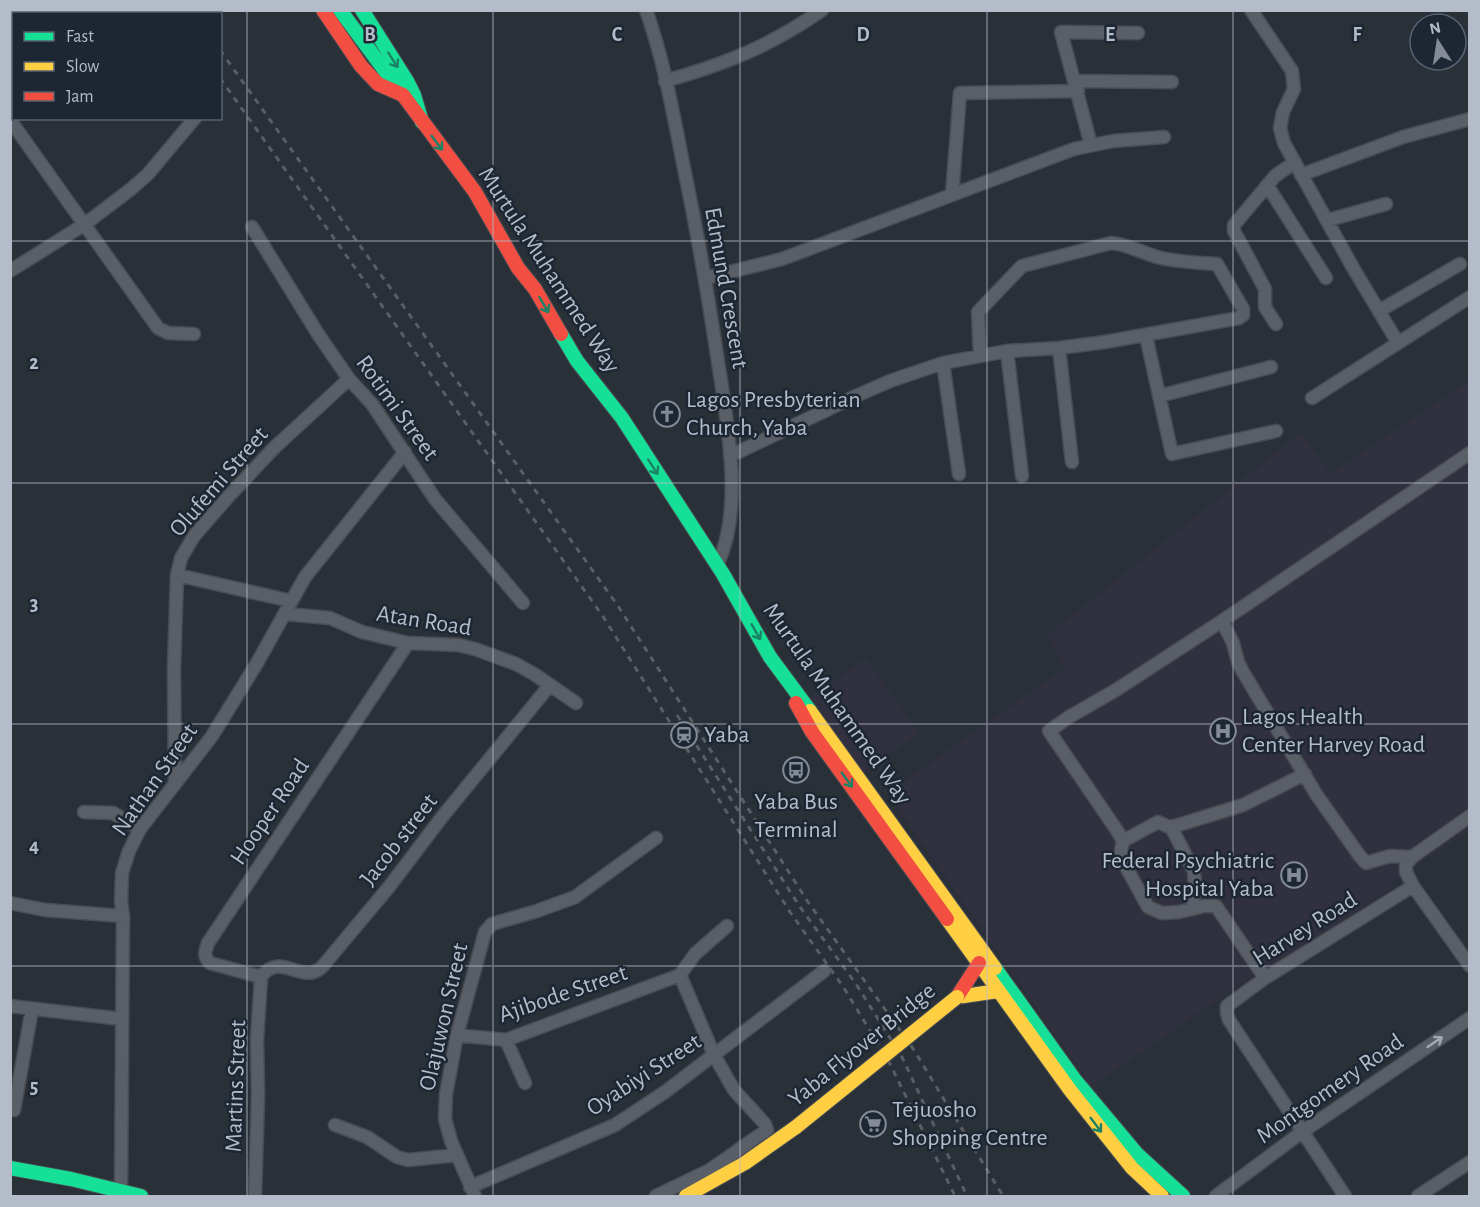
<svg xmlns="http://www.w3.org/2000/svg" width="1480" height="1207" font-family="'Alegreya Sans',sans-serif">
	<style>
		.medical { fill: #31303e }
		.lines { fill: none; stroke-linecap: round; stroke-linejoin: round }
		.street-casing { stroke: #484c53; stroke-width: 15 }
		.fast-casing { stroke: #484c53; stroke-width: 16 }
		.slow-casing { stroke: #484c53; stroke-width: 16 }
		.jam-casing { stroke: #484c53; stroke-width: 16 }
		.street { stroke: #5a5e66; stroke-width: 12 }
		.fast { stroke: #16e098; stroke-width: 14 }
		.slow { stroke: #ffcf43; stroke-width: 14 }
		.jam { stroke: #f24e42; stroke-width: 14 }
		.rail { stroke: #595d64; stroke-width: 3; stroke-dasharray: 6 6; stroke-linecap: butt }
		.slow-bridge-casing { stroke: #484c53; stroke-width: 16; stroke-linecap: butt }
		.slow-bridge { stroke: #ffcf43; stroke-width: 14 }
		.oneway { stroke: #1a8366 }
		.oneway2 { stroke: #a2a9b5 }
		.grid { fill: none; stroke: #b4bcc9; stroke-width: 1.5; stroke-opacity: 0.55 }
		.labels { text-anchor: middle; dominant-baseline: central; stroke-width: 5; stroke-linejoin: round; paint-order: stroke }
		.street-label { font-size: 24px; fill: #b4bcc9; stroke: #1d2633 }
		.poi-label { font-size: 24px; fill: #b4bcc9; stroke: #1d2633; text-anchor: start }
		.grid-label { font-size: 20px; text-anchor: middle; font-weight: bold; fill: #b4bcc9; stroke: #1d2633; stroke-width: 5; stroke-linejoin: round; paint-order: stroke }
	</style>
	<rect width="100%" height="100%" fill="#2a3038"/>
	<!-- medical -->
	<path class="medical" d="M 1469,381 L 1469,830 L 1393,882 L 1391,888 L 1267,971 L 1265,968 L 1091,1086 L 887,793 L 1065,668 L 1047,635 L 1300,433 L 1331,473 Z
		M 866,658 L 919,733 L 863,772 L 810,697 Z"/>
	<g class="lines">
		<!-- street casing -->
		<g class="street-casing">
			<path id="street" d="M 646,10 C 666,66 675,125 687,183 C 699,242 709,302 718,362 C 727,421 744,508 718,563 L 720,568
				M 1251,10 L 1292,71 L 1294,89 L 1283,112 L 1280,128 L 1284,143 L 1352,266 L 1398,343
				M 665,81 C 726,64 770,46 822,10
				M 1075,81 L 1172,82
				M 10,120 L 158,328 L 168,333 L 194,334
				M 1091,145 L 1061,32 L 1138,33
				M 1301,175 L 1403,137 L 1470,119
				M 1267,185 L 1326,278
				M 952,195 L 960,93 L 1078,91
				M 1328,220 L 1386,204
				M 252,227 L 318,334 L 349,379 L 372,404 L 435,499 L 523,603
				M 10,271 L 85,224 L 131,189 L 148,174 L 195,118
				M 706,278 L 782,259 L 1074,149 L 1113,141 L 1164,137
				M 1379,311 L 1460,264
				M 1276,324 L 1265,307 L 1265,289 L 1234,231 L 1234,225 L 1275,176 L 1295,162
				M 1146,336 L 1172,454 L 1276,431
				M 1059,348 L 1072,462
				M 1007,351 L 1022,476
				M 943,363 L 959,474
				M 1159,396 L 1271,367
				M 1312,398 L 1470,297
				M 730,456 L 856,396 L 890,381 L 943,363 L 1007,351 L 1059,348 L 1105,342 L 1239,318 L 1243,315 L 1243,309 L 1217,264 C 1198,263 1179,262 1161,258 C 1144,254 1128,244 1111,243 L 1022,266 L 978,312 L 980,355
				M 177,575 L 291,601
				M 286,614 L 330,618 L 362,632 L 408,643 L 458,645 L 475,649 L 516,664 L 534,674 L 576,703
				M 1222,621 L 1233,643 L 1238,662 L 1243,672 L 1316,794 L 1359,855 L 1366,863 L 1390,856 L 1412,857
				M 175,783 L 174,668 L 177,575 L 181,558 L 194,536 L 228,497 L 274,448 L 349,379
				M 84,812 L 113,813 L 140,829
				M 1470,816 L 1412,857 L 1406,864 L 1406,872 L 1413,886 L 1470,966
				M 1171,827 L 1194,871 L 1195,888 L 1192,909
				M 1123,841 L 1158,822 L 1169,827 L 1175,826 L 1243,805 L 1305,774
				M 10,903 L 45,910 L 123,916
				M 680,975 L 695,954 L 727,926
				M 261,977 L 210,963 C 203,956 205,952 208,943 L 408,643
				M 261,977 C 280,950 302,986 322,967 L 389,887 L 442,817 L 550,685
				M 1265,978 L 1216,906 L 1204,906 L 1179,912 L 1162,913 L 1148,907 L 1120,856 L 1123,841 L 1118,832 L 1049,731 L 1069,717 L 1116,690 L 1222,621 L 1470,453
				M 10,1006 L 122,1019
				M 457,1035 L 506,1040 L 680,975
				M 506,1040 L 525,1083
				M 14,1110 L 32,1009
				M 335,1125 L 367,1137 L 397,1157 L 408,1160 L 457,1155
				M 470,1187 L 615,1125 L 665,1092 L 824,971
				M 121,1190 L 123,916 L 121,901 L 122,873 L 129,851 L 140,829 L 212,736 L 257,663 L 305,577 L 405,452
				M 255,1196 L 258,1095 L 257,1040 L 261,977
				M 475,1196 L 451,1141 L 445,1119 L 446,1094 L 457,1035 L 485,932 L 492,924 L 537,911 L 575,897 L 656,838
				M 656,1196 L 710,1170 L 767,1130 L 765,1124 L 734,1090 L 714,1055 L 680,975
				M 1216,1196 L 1302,1132 L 1470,1018
				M 1345,1196 L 1229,1020 L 1227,1013 L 1227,1006 L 1265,978 L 1413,886
				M 1418,1196 L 1470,1162"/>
		</g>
		<!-- fast casing -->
		<g class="fast-casing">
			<path id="fast" d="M 340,10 L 403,95
				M 362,10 L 407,81 L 414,95 L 422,122
				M 83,14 L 90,10
				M 10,43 L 14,42
				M 561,334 L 577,361 L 622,418 L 723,574 L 770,657 L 810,711
				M 995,968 L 1075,1080 L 1137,1154 L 1183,1196
				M 10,1168 L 71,1179 L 141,1196"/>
		</g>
		<!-- slow casing -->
		<g class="slow-casing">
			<path id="slow" d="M 48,14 L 56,10
				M 810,711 L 995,968
				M 947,919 L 1070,1090 L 1132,1168 L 1162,1196
				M 957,997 L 998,991
				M 686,1196 L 745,1163 L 796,1127"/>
		</g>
		<!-- jam casing -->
		<g class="jam-casing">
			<path id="jam" d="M 323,10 L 361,66 L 378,84 L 403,95 L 475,192 L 518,268 L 535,289 L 561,334
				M 796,703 L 812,732 L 947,919
				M 957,997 L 979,963"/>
		</g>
		<!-- street -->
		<use href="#street" class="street"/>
		<!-- fast -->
		<use href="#fast" class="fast"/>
		<!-- slow -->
		<use href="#slow" class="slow"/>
		<!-- jam -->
		<use href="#jam" class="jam"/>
		<!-- rail -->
		<path class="rail" d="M 173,10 L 175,14
			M 192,10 L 194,14
			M 220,50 L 618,606 L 808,902 L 912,1047 L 1003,1196
			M 220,78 L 602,615 L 790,912 L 844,988 L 889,1062 L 955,1196
			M 677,715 L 800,907 L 856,984 L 902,1057 L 967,1196"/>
		<!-- slow-bridge casing -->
		<g class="slow-bridge-casing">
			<path id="slow-bridge" d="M 796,1127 L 957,997"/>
		</g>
		<!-- slow-bridge -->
		<use href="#slow-bridge" class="slow-bridge"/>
	</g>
	<!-- one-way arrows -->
	<defs><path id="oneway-shaft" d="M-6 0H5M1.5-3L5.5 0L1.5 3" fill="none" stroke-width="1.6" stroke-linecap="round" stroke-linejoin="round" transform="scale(1.5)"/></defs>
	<g class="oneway">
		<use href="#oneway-shaft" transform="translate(393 60) rotate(57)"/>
		<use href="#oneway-shaft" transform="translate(437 143) rotate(53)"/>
		<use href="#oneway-shaft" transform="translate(544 305) rotate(60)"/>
		<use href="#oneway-shaft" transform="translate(653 467) rotate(57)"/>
		<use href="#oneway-shaft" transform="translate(756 632) rotate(60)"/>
		<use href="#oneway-shaft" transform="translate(847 780) rotate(54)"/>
		<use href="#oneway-shaft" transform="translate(1096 1125) rotate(53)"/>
	</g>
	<use class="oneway2" href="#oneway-shaft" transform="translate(1435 1042) rotate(-34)"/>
	<!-- grid -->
	<path class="grid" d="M 247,10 L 247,1196M 493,10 L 493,1196M 740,10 L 740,1196M 987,10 L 987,1196M 1233,10 L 1233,1196M 10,241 L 1470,241M 10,483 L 1470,483M 10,724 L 1470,724M 10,966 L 1470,966"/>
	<!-- icons -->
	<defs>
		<g id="church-ring" transform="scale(1.35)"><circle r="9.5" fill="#1d2633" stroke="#848b96" stroke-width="1.5"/><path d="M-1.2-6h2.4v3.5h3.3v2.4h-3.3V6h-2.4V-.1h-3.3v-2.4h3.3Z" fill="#848b96"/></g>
		<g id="hospital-ring" transform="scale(1.35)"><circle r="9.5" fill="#1d2633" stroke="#848b96" stroke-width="1.5"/><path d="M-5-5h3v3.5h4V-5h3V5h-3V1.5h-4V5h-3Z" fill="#848b96"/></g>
		<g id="station-ring" transform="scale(1.35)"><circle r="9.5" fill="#1d2633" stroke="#848b96" stroke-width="1.5"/><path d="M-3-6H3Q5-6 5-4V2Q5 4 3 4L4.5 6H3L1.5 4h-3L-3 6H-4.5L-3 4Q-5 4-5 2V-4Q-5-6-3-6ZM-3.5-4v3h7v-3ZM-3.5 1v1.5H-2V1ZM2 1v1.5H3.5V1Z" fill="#848b96"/></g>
		<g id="bus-ring" transform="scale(1.35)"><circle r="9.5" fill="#1d2633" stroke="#848b96" stroke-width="1.5"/><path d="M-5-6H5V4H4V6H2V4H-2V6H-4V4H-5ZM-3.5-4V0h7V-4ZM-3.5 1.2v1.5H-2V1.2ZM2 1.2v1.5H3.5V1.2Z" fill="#848b96"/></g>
		<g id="supermarket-ring" transform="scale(1.35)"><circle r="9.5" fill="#1d2633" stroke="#848b96" stroke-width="1.5"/><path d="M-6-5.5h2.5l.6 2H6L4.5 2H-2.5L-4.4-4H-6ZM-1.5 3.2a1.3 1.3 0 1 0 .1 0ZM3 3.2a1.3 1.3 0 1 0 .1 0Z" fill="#848b96"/></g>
	</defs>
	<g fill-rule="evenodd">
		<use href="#church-ring" x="667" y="414"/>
		<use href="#hospital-ring" x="1223" y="731"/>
		<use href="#station-ring" x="684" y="735"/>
		<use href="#bus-ring" x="796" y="770"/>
		<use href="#hospital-ring" x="1294" y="875"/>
		<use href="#supermarket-ring" x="873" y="1124"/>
	</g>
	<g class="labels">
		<!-- street labels -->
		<g class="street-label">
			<text transform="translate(549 270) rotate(57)">Murtula Muhammed Way</text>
			<text transform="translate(726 288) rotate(80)">Edmund Crescent</text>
			<text transform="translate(397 408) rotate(54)">Rotimi Street</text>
			<text transform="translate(219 482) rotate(-49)">Olufemi Street</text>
			<text transform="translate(424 621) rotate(9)">Atan Road</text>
			<text transform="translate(837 704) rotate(55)">Murtula Muhammed Way</text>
			<text transform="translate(155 780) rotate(-55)">Nathan Street</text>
			<text transform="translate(270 812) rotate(-56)">Hooper Road</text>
			<text transform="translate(399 840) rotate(-52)">Jacob street</text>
			<text transform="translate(1305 929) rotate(-32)">Harvey Road</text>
			<text transform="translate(563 994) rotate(-19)">Ajibode Street</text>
			<text transform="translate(444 1017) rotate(-77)">Olajuwon Street</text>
			<text transform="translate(862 1045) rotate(-39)">Yaba Flyover Bridge</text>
			<text transform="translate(644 1075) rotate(-33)">Oyabiyi Street</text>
			<text transform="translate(236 1086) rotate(-88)">Martins Street</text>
			<text transform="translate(1330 1089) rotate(-35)">Montgomery Road</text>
		</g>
		<!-- poi labels -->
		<g class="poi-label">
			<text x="686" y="400">Lagos Presbyterian<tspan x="686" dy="28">Church, Yaba</tspan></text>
			<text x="1242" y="717">Lagos Health<tspan x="1242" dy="28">Center Harvey Road</tspan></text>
			<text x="704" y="735">Yaba</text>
			<text x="796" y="802" text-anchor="middle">Yaba Bus<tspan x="796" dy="28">Terminal</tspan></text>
			<text x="1274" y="861" text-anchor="end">Federal Psychiatric<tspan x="1274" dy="28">Hospital Yaba</tspan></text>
			<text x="892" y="1110">Tejuosho<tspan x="892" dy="28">Shopping Centre</tspan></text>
		</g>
	</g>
	<g class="grid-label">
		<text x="370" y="41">B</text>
		<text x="617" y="41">C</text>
		<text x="863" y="41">D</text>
		<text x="1110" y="41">E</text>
		<text x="1357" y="41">F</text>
		<text x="34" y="369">2</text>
		<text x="34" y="610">3</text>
		<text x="34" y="852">4</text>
		<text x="34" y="1093">5</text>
	</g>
	<!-- border -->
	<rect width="1480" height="1207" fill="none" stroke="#b4bcc9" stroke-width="24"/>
	<!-- legend -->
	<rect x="12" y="12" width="210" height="108" fill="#1d2633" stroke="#59626f" stroke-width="1.5"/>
	<rect x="24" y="32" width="30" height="9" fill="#16e098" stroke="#59626f" stroke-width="1.5"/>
	<text x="66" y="42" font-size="18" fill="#b4bcc9">Fast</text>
	<rect x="24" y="62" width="30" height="9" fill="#ffcf43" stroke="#59626f" stroke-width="1.5"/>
	<text x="66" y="72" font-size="18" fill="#b4bcc9">Slow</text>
	<rect x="24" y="92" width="30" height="9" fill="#f24e42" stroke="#59626f" stroke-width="1.5"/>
	<text x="66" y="102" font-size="18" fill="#b4bcc9">Jam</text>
	<!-- north arrow -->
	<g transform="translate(1438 42) rotate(348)"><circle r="28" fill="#1d2633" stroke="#59626f" stroke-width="1.5"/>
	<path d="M0-4.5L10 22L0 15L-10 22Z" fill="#848b96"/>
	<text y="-9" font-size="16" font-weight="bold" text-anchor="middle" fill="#b4bcc9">N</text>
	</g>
</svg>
